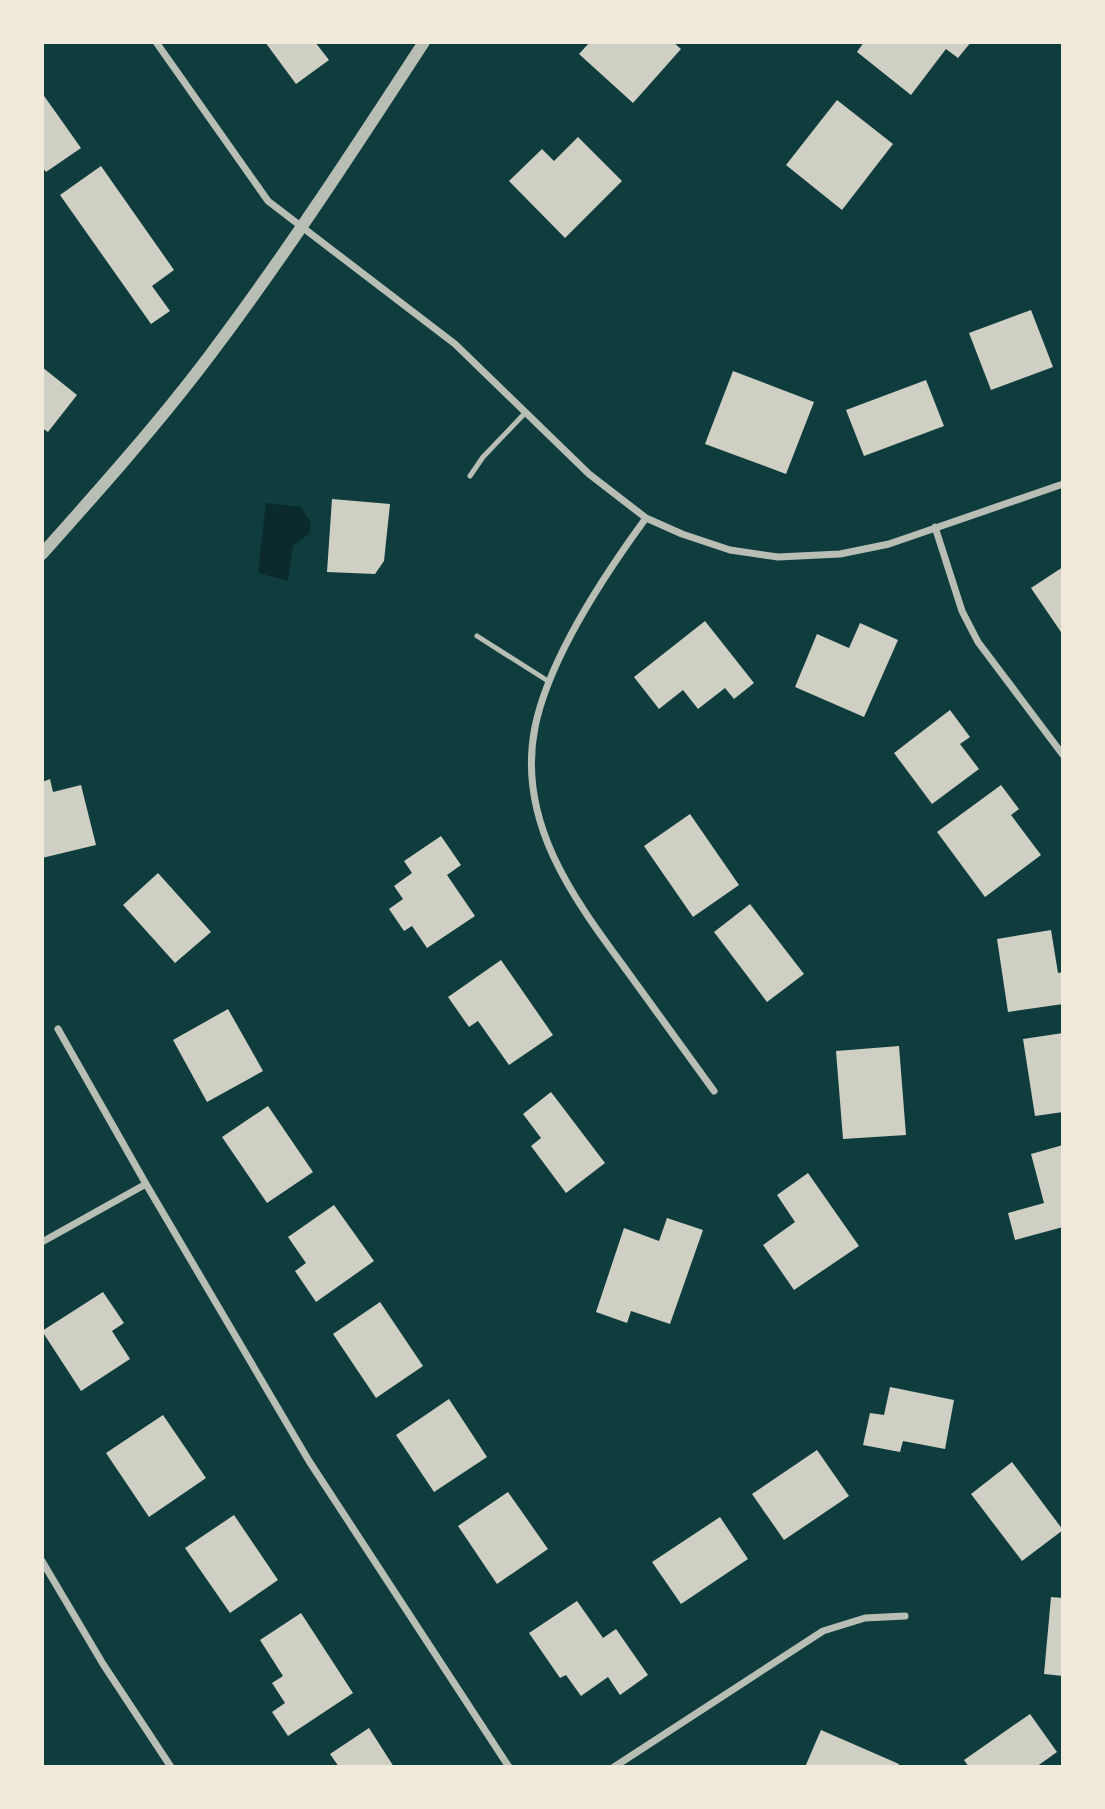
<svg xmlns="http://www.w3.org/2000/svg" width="1105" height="1809" font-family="'PT Sans',sans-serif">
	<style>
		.water { fill: #0a2a2b }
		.building { fill: #cfcfc3 }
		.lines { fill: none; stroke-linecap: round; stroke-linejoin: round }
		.service { stroke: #b8beb3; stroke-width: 5 }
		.minor { stroke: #b8beb3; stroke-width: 7 }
		.tertiary { stroke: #b8beb3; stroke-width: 12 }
	</style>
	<rect width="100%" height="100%" fill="#0f3d3e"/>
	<!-- water -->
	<path class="water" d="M 266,503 L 301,507 L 311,523 L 310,533 L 293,546 L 288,581 L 258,573 Z"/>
	<!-- building -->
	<path class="building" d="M 265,42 L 315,42 L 329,60 L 296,84 Z
		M 590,42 L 673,42 L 681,49 L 633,103 L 579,54 Z
		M 864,42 L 971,42 L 958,58 L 946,49 L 911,95 L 857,52 Z
		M 42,93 L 81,148 L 46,172 L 42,167 Z
		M 837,100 L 893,144 L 842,210 L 786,165 Z
		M 578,137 L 622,181 L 565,238 L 509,181 L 542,149 L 554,161 Z
		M 101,166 L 174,270 L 152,286 L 170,311 L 151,324 L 60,195 Z
		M 1031,310 L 1053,367 L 991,390 L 969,333 Z
		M 42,367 L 77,395 L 48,432 L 42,428 Z
		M 733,371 L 814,402 L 786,474 L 705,444 Z
		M 926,380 L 944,426 L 864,456 L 846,410 Z
		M 332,499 L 390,504 L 384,561 L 375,574 L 327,572 Z
		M 1063,567 L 1063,635 L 1031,588 Z
		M 705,621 L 754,683 L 734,699 L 725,688 L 698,709 L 683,690 L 659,709 L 634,677 Z
		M 860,623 L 898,640 L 864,717 L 795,687 L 817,634 L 849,648 Z
		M 950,710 L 970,737 L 960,744 L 979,769 L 932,804 L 894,753 Z
		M 50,779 L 53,792 L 81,785 L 96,845 L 42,858 L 42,782 Z
		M 1001,785 L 1019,809 L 1011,815 L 1041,855 L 985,897 L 937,832 Z
		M 690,814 L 739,885 L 693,917 L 644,846 Z
		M 441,836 L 461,865 L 447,875 L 475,916 L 427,948 L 412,926 L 404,931 L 389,909 L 403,899 L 394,886 L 412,873 L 404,861 Z
		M 158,873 L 211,932 L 175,963 L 123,905 Z
		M 750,904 L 804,974 L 767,1002 L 714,932 Z
		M 1051,930 L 1058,973 L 1063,972 L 1063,1004 L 1008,1012 L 997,939 Z
		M 501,960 L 553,1035 L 509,1065 L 478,1021 L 469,1027 L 448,997 Z
		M 228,1009 L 263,1071 L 207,1102 L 173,1040 Z
		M 1063,1033 L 1063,1112 L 1035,1116 L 1023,1039 Z
		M 899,1046 L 906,1135 L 843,1139 L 836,1051 Z
		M 551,1092 L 605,1163 L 566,1193 L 531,1146 L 541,1138 L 523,1114 Z
		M 268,1106 L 313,1172 L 267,1203 L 222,1137 Z
		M 1063,1145 L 1063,1227 L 1015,1240 L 1008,1213 L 1044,1203 L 1031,1154 Z
		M 808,1173 L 859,1246 L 794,1290 L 763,1245 L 795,1222 L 777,1195 Z
		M 334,1205 L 374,1261 L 316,1302 L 295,1271 L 306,1263 L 288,1237 Z
		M 667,1218 L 703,1230 L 670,1324 L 631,1311 L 627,1323 L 596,1312 L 624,1228 L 659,1241 Z
		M 103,1292 L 124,1323 L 112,1331 L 130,1359 L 81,1391 L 42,1331 Z
		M 380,1302 L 423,1366 L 376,1398 L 333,1334 Z
		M 890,1387 L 954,1400 L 945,1449 L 903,1441 L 900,1452 L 863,1445 L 870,1413 L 884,1415 Z
		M 449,1399 L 487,1457 L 434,1492 L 396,1435 Z
		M 163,1415 L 206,1478 L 149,1517 L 106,1453 Z
		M 817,1450 L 849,1496 L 784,1540 L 752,1494 Z
		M 1012,1462 L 1063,1530 L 1022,1561 L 971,1494 Z
		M 508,1492 L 548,1549 L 497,1584 L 458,1526 Z
		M 234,1515 L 278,1580 L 230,1613 L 185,1548 Z
		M 720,1517 L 748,1559 L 681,1604 L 652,1562 Z
		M 1051,1597 L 1063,1598 L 1063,1676 L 1044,1674 Z
		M 577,1601 L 603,1638 L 616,1629 L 648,1675 L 620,1695 L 608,1677 L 581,1696 L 566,1675 L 560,1678 L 529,1633 Z
		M 301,1613 L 353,1693 L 288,1736 L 272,1712 L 285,1703 L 272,1683 L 283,1676 L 260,1640 Z
		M 1030,1714 L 1057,1752 L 1036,1767 L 969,1767 L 964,1760 Z
		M 369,1728 L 394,1767 L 339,1767 L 330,1754 Z
		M 821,1730 L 899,1764 L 898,1767 L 805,1767 Z"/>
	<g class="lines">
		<!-- service -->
		<path class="service" d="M 470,476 L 483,457 L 526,412
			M 477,636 L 548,681"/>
		<!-- minor -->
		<path class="minor" d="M 156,42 L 268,201 L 455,344 L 589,474 L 646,518 L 682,534 L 730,550 L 778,557 L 840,554 L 889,544 L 1063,484
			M 646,518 C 605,574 549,658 535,727 C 516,822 574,899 627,971 C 656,1011 685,1051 714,1091
			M 935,527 L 962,611 L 978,642 L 1063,755
			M 58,1029 L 146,1184 L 309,1461 L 509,1767
			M 42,1242 L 146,1184
			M 42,1561 L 103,1664 L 171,1767
			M 614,1767 L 823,1631 L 865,1618 L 905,1616"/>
		<!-- tertiary -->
		<path class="tertiary" d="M 42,554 C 100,489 158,424 210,355 C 286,254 355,148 424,42"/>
	</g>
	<!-- border -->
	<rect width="1105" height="1809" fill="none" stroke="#f1e9da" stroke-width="88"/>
</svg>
